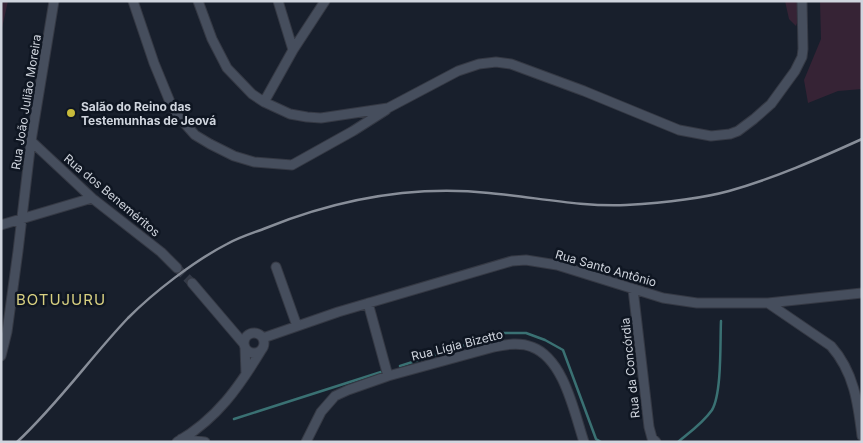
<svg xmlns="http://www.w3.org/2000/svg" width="863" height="443" font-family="Inter,sans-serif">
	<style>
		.green { fill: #362335 }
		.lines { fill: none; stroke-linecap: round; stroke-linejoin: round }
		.stream { stroke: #3a7173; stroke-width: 2.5 }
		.street-tunnel { stroke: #343a47; stroke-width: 9; stroke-dasharray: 9 4.5; stroke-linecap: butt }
		.street-casing { stroke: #353944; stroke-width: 11 }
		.street { stroke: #464e5d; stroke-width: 9 }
		.rail { stroke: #888e99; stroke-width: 2.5 }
		.poi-dot { fill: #c8bb3b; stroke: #0f1622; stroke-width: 2 }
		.labels { text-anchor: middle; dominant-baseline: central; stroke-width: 5; stroke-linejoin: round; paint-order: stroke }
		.street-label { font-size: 12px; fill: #d0d5de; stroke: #0f1622 }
		.poi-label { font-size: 12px; font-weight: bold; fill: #d0d5de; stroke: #0f1622; text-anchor: start }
		.quarter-label { font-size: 15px; letter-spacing: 1px; fill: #d8d081; stroke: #0f1622 }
	</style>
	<rect width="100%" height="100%" fill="#181f2c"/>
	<!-- green -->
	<path class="green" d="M 1,1 L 8,1 L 2,28 L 1,59 Z
		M 785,1 L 798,1 L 799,18 L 796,26 L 789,19 Z
		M 820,1 L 862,1 L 862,89 L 838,91 L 808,103 L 804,80 L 821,39 Z"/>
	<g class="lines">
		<!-- stream -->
		<path class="stream" d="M 400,366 L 503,333 L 526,333 L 545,340 L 563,350 L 596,439 L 601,442
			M 234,419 L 381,372
			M 678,442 C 690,432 703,423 712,410 C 722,393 720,342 721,321"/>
		<!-- street-tunnel -->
		<path class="street-tunnel" d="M 177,268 L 192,283"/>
		<!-- street casing -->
		<g class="street-casing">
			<path id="street" d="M 133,1 L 154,63 L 170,102 L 178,116 L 195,135 L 210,144 L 234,156 L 254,162 L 292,165 L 353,131 L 386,110
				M 198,1 L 212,39 L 227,68 L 252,94 L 264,102 L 290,114 L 307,117 L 321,118 L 388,108 L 458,71 L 479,64 L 496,62 L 511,64 L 584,91 L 679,130 L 711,136 L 730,134 L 738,131 L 754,119 L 771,104 L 795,71 L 802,57 L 803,49 L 802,1
				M 278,1 L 293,50
				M 264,102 L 293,50 L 325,1
				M 31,141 L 92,198 L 161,252 L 177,268
				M 1,225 L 92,198
				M 276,267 L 297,326
				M 192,283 L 244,344
				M 633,289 L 649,427 L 652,438 L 656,442
				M 368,303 L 388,376
				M 768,303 L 831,346 C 854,372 858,403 862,436
				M244 343a10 10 0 1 1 20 0a10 10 0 1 1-20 0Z
				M 263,338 L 338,312 L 512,261 L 526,260 L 557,265 L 663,298 L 697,303 L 768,303 L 862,293
				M 245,347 L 246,374
				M 1,356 L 7,332 L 18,251 L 31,141 L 54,1
				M 181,439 L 205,442
				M 177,442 C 217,419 239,387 262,349
				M 306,442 L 321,412 L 335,396 L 348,390 L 388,376 L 494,347 C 507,344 520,342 532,347 C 564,359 574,412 584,442"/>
		</g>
		<!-- street -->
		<use href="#street" class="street"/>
		<!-- rail -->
		<path class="rail" d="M 17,442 C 58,404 90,358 128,318 C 154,292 194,261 227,244 C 239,237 253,233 266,228 C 338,199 411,185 489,193 C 535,197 580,207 626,205 C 660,203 696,200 729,191 C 775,178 818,159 862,139"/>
	</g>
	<!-- markers -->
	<circle class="poi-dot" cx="71" cy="113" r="5"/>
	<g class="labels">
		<!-- street labels -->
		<g class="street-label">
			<text transform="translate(26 102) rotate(-81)">Rua João Julião Moreira</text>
			<text transform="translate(112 195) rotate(40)">Rua dos Beneméritos</text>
			<text transform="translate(606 268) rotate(16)">Rua Santo Antônio</text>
			<text transform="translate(457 345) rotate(-14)">Rua Lígia Bizetto</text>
			<text transform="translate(630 368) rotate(-96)">Rua da Concórdia</text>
		</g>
		<!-- poi labels -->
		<g class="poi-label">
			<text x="81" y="106">Salão do Reino das<tspan x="81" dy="14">Testemunhas de Jeová</tspan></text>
		</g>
		<!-- quarter labels -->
		<g class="quarter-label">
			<text x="61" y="299">BOTUJURU</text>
		</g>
	</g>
	<!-- border -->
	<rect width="863" height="443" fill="none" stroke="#d0d5de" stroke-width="5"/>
</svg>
